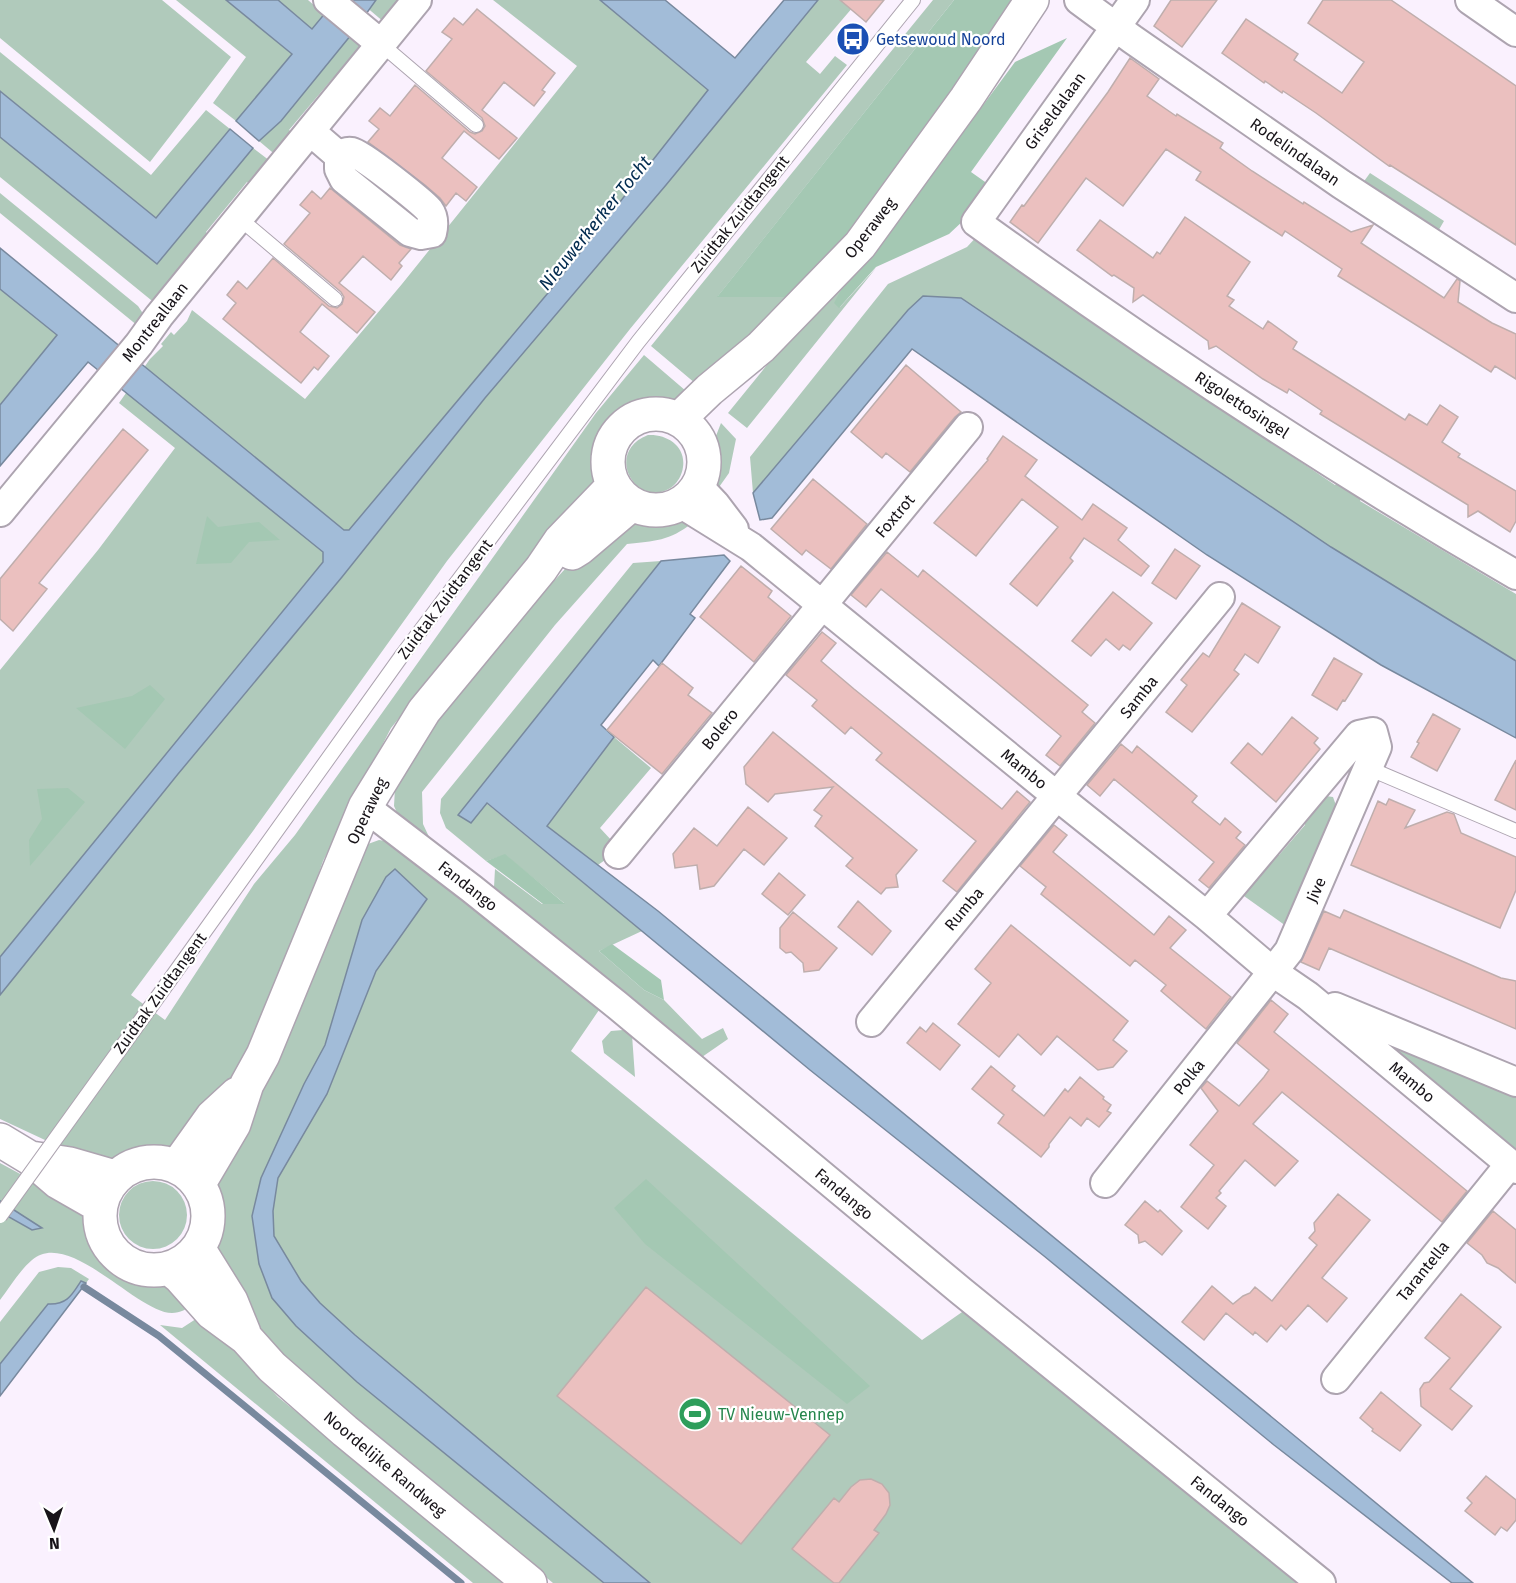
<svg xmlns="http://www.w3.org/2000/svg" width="1516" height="1583" font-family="'Fira Sans',sans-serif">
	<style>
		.green { fill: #b0cabb }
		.forest { fill: #a4c8b3 }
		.water { fill: #a2bcd8; stroke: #78899e; stroke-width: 1.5 }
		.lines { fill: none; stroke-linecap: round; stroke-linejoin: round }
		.stream { stroke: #78899e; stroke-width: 7 }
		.building { fill: #ebc0bf; stroke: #bfaead; stroke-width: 1.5 }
		.service-casing { stroke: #ada4b0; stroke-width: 16 }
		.minor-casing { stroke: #ada4b0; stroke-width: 32 }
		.secondary-casing { stroke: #ada4b0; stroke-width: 36 }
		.service { stroke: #fff; stroke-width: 14 }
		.minor { stroke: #fff; stroke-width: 28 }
		.secondary { stroke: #fff; stroke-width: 33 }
		.service-bridge-casing { stroke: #ada4b0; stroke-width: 16; stroke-linecap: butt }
		.service-bridge { stroke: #fff; stroke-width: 14 }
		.labels { text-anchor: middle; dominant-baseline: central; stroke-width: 4.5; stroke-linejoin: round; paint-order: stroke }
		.transit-label { font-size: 16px; fill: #164399; stroke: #fff; text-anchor: start }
		.street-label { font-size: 16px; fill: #171318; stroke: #fff }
		.leisure-label { font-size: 16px; fill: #27864d; stroke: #fff; text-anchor: start }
		.water-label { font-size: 18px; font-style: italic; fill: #022b4f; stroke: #fff }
	</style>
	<rect width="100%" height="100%" fill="#faf1fe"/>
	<!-- green -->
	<path class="green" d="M 0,0 L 162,0 L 231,57 L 150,162 L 0,38 Z
		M 176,0 L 226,0 L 292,54 L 236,121 L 213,103 L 246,57 Z
		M 278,0 L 308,0 L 324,14 L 312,29 Z
		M 358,0 L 404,0 L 385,23 Z
		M 493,0 L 600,0 L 709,90 L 553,287 L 349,530 L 0,957 L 0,670 L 98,550 L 175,448 L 119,403 L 150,359 L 163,346 L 161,344 L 171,332 L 174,335 L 187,321 L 192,310 L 305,399 L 402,284 L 577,66 Z
		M 818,0 L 859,0 L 806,62 L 820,74 L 835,56 L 847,65 L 630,329 L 447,561 L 253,831 L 131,995 L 165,1020 L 254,884 L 295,835 L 596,413 L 644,355 L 693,397 L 672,405 L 636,406 L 614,416 L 599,437 L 594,464 L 596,477 L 584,503 L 528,560 L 391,728 L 323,861 L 271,1010 L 222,1094 L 188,1133 L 166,1149 L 112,1164 L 90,1161 L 0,1119 L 0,995 L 6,987 L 178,774 L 342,577 L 485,398 Z
		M 933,0 L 954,0 L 718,296 L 790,297 L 702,389 L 651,346 Z
		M 351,35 L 362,43 L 357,63 L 339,83 L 333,78 L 289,130 L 295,135 L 278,157 L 259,141 L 281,121 Z
		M 0,52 L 151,175 L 206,110 L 230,129 L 156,218 L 0,91 Z
		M 0,137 L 157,264 L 253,148 L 274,164 L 254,186 L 247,182 L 206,232 L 211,240 L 159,301 L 151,300 L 0,177 Z
		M 1370,173 L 1444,221 L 1437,233 L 1362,184 Z
		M 0,193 L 138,306 L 144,315 L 138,326 L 0,213 Z
		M 980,233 L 1056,287 L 1051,294 L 1335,485 L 1340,480 L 1362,496 L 1360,501 L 1516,594 L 1516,661 L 1331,547 L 908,310 L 753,493 L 750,457 L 888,284 L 967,247 Z
		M 876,268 L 747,428 L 728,413 L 784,344 L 846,281 L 840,307 Z
		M 0,289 L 57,335 L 0,405 Z
		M 721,423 L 736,439 L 729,473 L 717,490 L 714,441 Z
		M 648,435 C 667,434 686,446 683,467 C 682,475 678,482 672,487 C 638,511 602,453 648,435 Z
		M 648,521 L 692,523 C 670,541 654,541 627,544 L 555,625 L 422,792 L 423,824 L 430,839 L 399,817 L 394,806 L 395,788 L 422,737 L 486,655 L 565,569 L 632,523 Z
		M 661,561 L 458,815 L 486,803 L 642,931 L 599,951 L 644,990 L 664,1000 L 702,1039 L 723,1028 L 728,1039 L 702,1057 L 494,887 L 495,869 L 542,904 L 564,903 L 505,855 L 486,861 L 446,828 L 440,813 L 441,799 L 633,563 Z
		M 614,737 L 651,768 L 600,828 L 613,842 L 622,864 L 617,869 L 605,860 L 598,865 L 547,826 Z
		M 1326,796 L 1333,797 L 1338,811 L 1286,926 L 1237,891 L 1272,850 L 1279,855 L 1305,825 L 1304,813 Z
		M 379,840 L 391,842 L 599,1010 L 571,1051 L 922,1340 L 965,1310 L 1299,1583 L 553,1583 L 291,1368 L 214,1267 L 213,1246 L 218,1232 L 220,1219 L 216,1191 L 219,1164 L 358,852 L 368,844 Z
		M 1357,1022 L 1516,1089 L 1516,1155 Z
		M 623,1030 L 632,1035 L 635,1077 L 604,1053 L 602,1041 L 611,1031 Z
		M 0,1163 L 70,1201 L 88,1218 C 91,1247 109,1272 139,1278 C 147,1279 156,1278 162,1282 C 173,1287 183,1297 193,1304 C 187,1309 180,1313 172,1313 C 137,1313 69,1228 32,1260 C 20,1270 10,1287 0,1300 L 0,1212 L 41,1228 L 0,1201 Z
		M119 1215a34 34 0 1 1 68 0a34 34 0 1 1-68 0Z
		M 58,1267 L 71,1268 L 89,1279 L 86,1283 L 81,1281 C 72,1295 67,1305 48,1304 L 0,1364 L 0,1322 L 39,1272 Z
		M 202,1315 L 278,1397 L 508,1583 L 473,1583 L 160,1325 L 182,1328 Z"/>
	<!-- forest -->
	<path class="forest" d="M 954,0 L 1016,0 L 857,226 L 790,297 L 717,297 Z
		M 1067,38 L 971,172 L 988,184 L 964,220 L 949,234 L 876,267 L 839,308 L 834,303 L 846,281 L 873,254 L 1015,62 Z
		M 207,516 L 218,527 L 259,522 L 280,540 L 249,542 L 231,563 L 196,564 Z
		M 150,685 L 165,699 L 125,749 L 76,708 L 132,696 Z
		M 68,788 L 85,802 L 30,866 L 29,840 L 42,819 L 37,789 Z
		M 505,854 L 565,904 L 543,904 L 486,861 Z
		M 612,944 L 661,980 L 664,1000 L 644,990 L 599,951 Z
		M 646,1179 L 870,1386 L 847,1404 L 645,1244 L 614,1208 Z"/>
	<!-- water -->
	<path class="water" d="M 226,0 L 278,0 L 312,29 L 336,0 L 376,0 L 351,35 L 281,121 L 259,141 L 236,121 L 292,54 Z
		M 600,0 L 665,0 L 735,58 L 784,0 L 818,0 L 666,185 L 485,398 L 342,577 L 178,774 L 0,995 L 0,957 L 323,562 L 323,552 L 88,362 L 0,466 L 0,405 L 57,335 L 0,289 L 0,248 L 344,530 L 349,530 L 553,287 L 708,90 Z
		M 0,91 L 156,218 L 230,129 L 253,148 L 157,264 L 0,137 Z
		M 923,296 L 961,298 L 1331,547 L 1516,661 L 1516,738 L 1381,665 L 1207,555 L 912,349 L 772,518 L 760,520 L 753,493 L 908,310 Z
		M 724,555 L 730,561 L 690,614 L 695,618 L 659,666 L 653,660 L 601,725 L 614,737 L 547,826 L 658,911 L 1473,1583 L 1452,1583 L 1274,1445 L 1044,1256 L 810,1070 L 487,803 L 471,823 L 458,815 L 661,561 Z
		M 395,869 L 427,899 L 376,971 L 327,1094 L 278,1178 L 273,1211 L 274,1236 L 301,1281 L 320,1303 L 355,1335 L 650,1583 L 604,1583 L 357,1382 L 296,1326 L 272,1298 L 259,1264 L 252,1216 L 261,1178 L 304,1084 L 325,1045 L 362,920 L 386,877 Z
		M 0,1201 L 42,1228 L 32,1230 L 0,1212 Z
		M 81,1281 L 86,1283 L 0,1396 L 0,1364 L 48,1304 C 67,1305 72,1295 81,1281 Z"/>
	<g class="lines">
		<!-- stream -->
		<path class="stream" d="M 84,1287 L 159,1336 L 461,1583"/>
	</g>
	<!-- building -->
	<path class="building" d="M 840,0 L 884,0 L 866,22 Z
		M 1171,0 L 1217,0 L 1182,47 L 1154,26 Z
		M 1323,0 L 1391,0 L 1516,86 L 1516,245 L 1390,165 L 1389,166 L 1316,113 L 1283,91 L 1282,93 L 1265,81 L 1264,83 L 1222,53 L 1246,19 L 1298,54 L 1294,60 L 1342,93 L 1364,62 L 1308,23 Z
		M 477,9 L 555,73 L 542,90 L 545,92 L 534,106 L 504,82 L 482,110 L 517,138 L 499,159 L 464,131 L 442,158 L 477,187 L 466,201 L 456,193 L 446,206 L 440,198 L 425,185 L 368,142 L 379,129 L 369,121 L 380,108 L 390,116 L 415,85 L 470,132 L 475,134 L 482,131 L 485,126 L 482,118 L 426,71 L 452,39 L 442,32 L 454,18 L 463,25 Z
		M 1130,58 L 1159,79 L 1147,96 L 1176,116 L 1177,114 L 1223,143 L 1220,148 L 1252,171 L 1303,204 L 1304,202 L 1351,232 L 1373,225 L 1361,243 L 1444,298 L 1457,279 L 1460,281 L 1458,302 L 1492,323 L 1516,334 L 1516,379 L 1495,366 L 1491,372 L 1338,276 L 1342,269 L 1285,231 L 1282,236 L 1196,180 L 1201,172 L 1166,149 L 1123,206 L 1086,178 L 1038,243 L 1010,222 L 1022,205 L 1024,206 L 1108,92 Z
		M 330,188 L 400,245 L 411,249 L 399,263 L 402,266 L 391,280 L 363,256 L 339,283 L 375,312 L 357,333 L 322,304 L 300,332 L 329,356 L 318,370 L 314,367 L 301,383 L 223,319 L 236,303 L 227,295 L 238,281 L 247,289 L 273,258 L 329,306 L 337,308 L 342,304 L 344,297 L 341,292 L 284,244 L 310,213 L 300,205 L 312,191 L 321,199 Z
		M 1185,217 L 1250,262 L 1227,296 L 1234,300 L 1229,306 L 1263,329 L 1268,321 L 1297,342 L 1293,349 L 1405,420 L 1409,414 L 1427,425 L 1440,405 L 1458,417 L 1442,442 L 1460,454 L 1458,457 L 1516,491 L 1516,521 L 1510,532 L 1478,511 L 1468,517 L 1468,505 L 1320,414 L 1322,411 L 1289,389 L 1287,393 L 1263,379 L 1216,346 L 1209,349 L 1208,341 L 1143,295 L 1133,302 L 1134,288 L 1114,275 L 1112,276 L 1077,250 L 1100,220 L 1153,258 L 1157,252 L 1160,254 Z
		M 906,365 L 961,412 L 955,417 L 910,472 L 886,453 L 882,458 L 851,432 Z
		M 123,429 L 148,450 L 39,583 L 47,589 L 13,631 L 0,619 L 0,579 Z
		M 1003,436 L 1037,460 L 1025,476 L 1082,520 L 1093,504 L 1127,528 L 1118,540 L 1149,566 L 1141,576 L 1084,538 L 1070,558 L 1073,561 L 1037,606 L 1010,584 L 1058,527 L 1022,499 L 976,556 L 934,523 L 988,460 L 987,459 Z
		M 813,479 L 867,524 L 831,569 L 806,550 L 802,555 L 771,529 Z
		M 1175,549 L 1200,566 L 1176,599 L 1152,583 Z
		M 887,552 L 918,577 L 923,570 L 1088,705 L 1082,712 L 1095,723 L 1060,766 L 1046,755 L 1061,736 L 996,682 L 881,589 L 866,607 L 851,595 Z
		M 741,566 L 772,591 L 768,597 L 791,616 L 754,662 L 700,617 Z
		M 1113,592 L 1152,623 L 1130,650 L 1123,645 L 1119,650 L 1106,639 L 1091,656 L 1072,641 Z
		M 1242,603 L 1280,627 L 1258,663 L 1245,654 L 1234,670 L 1239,674 L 1192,732 L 1166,712 L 1187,685 L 1181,680 L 1203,653 L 1209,657 Z
		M 822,632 L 836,643 L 821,661 L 854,689 L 1002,809 L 1017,791 L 1030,802 L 957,892 L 943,881 L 976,841 L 876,760 L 882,753 L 851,727 L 845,734 L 812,706 L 817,700 L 786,675 Z
		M 1334,658 L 1362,674 L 1345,701 L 1343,700 L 1337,710 L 1312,695 Z
		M 662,663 L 693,688 L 688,695 L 712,713 L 662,774 L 607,730 Z
		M 1433,714 L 1460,729 L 1437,771 L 1411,757 L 1419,743 L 1417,742 Z
		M 1292,717 L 1318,738 L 1314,743 L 1320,749 L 1276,802 L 1231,763 L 1248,743 L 1262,755 Z
		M 773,732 L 917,850 L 896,875 L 898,887 L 886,888 L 881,894 L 846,866 L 853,858 L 815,826 L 822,816 L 814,810 L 833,787 L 775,794 L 768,802 L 746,784 L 744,767 Z
		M 1121,744 L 1132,753 L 1137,746 L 1197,796 L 1192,802 L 1220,825 L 1225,818 L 1241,832 L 1236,838 L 1245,845 L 1209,888 L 1199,880 L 1214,862 L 1114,779 L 1100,796 L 1087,785 Z
		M 1516,760 L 1516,810 L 1495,800 Z
		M 1389,799 L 1415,810 L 1405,828 L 1447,812 L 1454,814 L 1461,833 L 1516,857 L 1516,890 L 1500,928 L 1351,865 L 1378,801 L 1386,805 Z
		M 748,807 L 787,838 L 764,865 L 744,849 L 714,886 L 700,889 L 697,865 L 675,868 L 673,854 L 694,828 L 717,846 Z
		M 1054,825 L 1067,835 L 1053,852 L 1154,935 L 1169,916 L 1186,930 L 1170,948 L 1231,997 L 1206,1029 L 1161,991 L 1166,985 L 1135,960 L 1130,966 L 1041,894 L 1046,887 L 1020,866 Z
		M 779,873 L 805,895 L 788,915 L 762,894 Z
		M 858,901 L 891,931 L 872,955 L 838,927 Z
		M 1344,910 L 1501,978 L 1516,981 L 1516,1029 L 1329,948 L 1319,970 L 1301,962 L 1324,911 L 1340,918 Z
		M 793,912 L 837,948 L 819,970 L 804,972 L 803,963 L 791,952 L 786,953 L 780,948 L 780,928 Z
		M 1011,925 L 1128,1021 L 1113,1040 L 1127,1051 L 1113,1067 L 1098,1070 L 1057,1036 L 1041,1055 L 1018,1034 L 999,1057 L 958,1024 L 991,983 L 975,969 Z
		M 1271,1000 L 1288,1014 L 1274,1032 L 1467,1191 L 1442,1222 L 1282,1092 L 1253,1124 L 1298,1161 L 1275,1186 L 1245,1160 L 1219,1191 L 1221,1193 L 1216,1198 L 1226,1206 L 1208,1229 L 1181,1207 L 1214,1165 L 1190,1145 L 1218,1111 L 1201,1088 L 1207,1081 L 1239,1106 L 1264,1077 L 1269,1070 L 1237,1043 Z
		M 933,1023 L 960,1045 L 940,1070 L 907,1043 L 920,1027 L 926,1032 Z
		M 991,1066 L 1015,1086 L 1012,1090 L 1044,1116 L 1065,1089 L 1068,1092 L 1080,1077 L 1104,1097 L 1103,1099 L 1111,1105 L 1107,1111 L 1111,1113 L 1099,1127 L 1087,1118 L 1081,1126 L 1070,1117 L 1049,1144 L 1049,1147 L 1041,1157 L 998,1123 L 1004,1115 L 972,1089 Z
		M 1338,1194 L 1370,1220 L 1322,1278 L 1347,1298 L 1327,1322 L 1308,1305 L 1286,1330 L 1281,1325 L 1267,1342 L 1255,1332 L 1253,1335 L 1226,1313 L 1204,1340 L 1182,1322 L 1212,1286 L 1233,1304 L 1243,1296 L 1250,1293 L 1255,1287 L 1272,1301 L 1317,1245 L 1309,1238 L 1315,1231 L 1314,1223 Z
		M 1145,1201 L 1158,1212 L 1160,1210 L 1182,1231 L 1162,1255 L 1145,1241 L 1139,1243 L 1138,1235 L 1125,1225 Z
		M 1493,1211 L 1516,1230 L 1516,1283 L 1498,1268 L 1487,1263 L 1482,1255 L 1467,1243 Z
		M 646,1287 L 830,1435 L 741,1544 L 557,1396 Z
		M 1461,1294 L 1501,1327 L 1450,1389 L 1472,1406 L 1452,1430 L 1421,1406 L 1420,1389 L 1424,1383 L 1429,1382 L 1450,1358 L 1425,1338 Z
		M 1381,1392 L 1421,1425 L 1400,1451 L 1372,1431 L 1373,1429 L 1360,1418 Z
		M 1486,1476 L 1516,1500 L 1516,1520 L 1507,1531 L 1501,1527 L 1495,1535 L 1465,1511 L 1472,1503 L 1467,1498 Z
		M 871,1479 L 882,1484 L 889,1493 L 890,1505 L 886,1514 L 874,1530 L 879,1533 L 839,1583 L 834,1583 L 792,1549 L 834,1498 L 839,1502 L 851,1487 L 860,1480 Z"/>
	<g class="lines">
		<!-- service casing -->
		<g class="service-casing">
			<path id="service" d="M 381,44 L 476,125
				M 239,218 L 335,299
				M 1368,768 L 1516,831
				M 149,1009 L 403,654 L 638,342 L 913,0"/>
		</g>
		<!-- minor casing -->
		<g class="minor-casing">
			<path id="minor" d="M 328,0 L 381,44
				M 1079,0 L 1132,39 L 1341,184 L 1516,298
				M 1135,0 L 976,222 C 1150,348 1330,467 1516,575
				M 1470,0 L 1516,32
				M 310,131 L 339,156 L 339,169 L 344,179 L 410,232 L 421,235 L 432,233 C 434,225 434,217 429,210 C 421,201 362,154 352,152 C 347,151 343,153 339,156
				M 698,486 L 715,504 L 734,529
				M 680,503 L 751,547 L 1058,797 L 1207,916 L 1273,972 L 1308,996 L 1516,1169
				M 0,512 L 139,344 L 159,316 L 417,0
				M 365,807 L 472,889 L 617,1005 L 961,1291 L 1321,1583
				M 618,854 L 968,427
				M 1335,1007 L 1516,1082
				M 871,1022 L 1220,597
				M 1105,1183 L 1289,951 L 1377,747 L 1373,732 L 1359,735 L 1207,916
				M 1336,1379 L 1510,1164"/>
		</g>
		<!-- secondary casing -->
		<g class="secondary-casing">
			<path id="secondary" d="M608 462a48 48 0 1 1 96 0a48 48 0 1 1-96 0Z
				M 679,419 L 709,390 L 761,347 L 860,245 L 966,99 L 1032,0
				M 572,553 L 580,548 L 632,504
				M 0,1140 L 30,1158 L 58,1182 L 100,1206
				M 31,1158 L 70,1164 L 115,1177
				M100 1216a54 54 0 1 1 108 0a54 54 0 1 1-108 0Z
				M 177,1166 L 212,1117 L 237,1094
				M 198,1185 L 234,1124 L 247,1084 L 263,1055 L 365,807 L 424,711 L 541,569 L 560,541 L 614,485
				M 198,1248 L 231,1301 L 244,1333
				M 169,1268 L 180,1277 L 212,1313 L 246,1338 L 272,1367 L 345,1431 L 530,1583"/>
		</g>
		<!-- service -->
		<use href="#service" class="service"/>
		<!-- minor -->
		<use href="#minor" class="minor"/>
		<!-- secondary -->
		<use href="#secondary" class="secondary"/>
		<!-- service-bridge casing -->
		<g class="service-bridge-casing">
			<path id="service-bridge" d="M 0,1216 L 149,1009"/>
		</g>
		<!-- service-bridge -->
		<use href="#service-bridge" class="service-bridge"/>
	</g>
	<!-- icons -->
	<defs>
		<g id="bus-disc" transform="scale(1.725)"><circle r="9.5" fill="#1a4fb4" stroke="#fff"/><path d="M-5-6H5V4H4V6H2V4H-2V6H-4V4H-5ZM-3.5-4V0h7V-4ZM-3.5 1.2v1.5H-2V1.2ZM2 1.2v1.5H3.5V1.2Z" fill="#fff"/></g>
		<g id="stadium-disc" transform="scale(1.725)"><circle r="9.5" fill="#2e9e5b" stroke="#fff"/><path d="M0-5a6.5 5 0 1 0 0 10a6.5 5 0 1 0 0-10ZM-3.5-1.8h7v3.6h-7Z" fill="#fff"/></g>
	</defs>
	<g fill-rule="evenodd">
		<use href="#bus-disc" x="853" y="39"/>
		<use href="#stadium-disc" x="695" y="1414"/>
	</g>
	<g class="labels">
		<!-- transit labels -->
		<g class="transit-label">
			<text x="876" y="39">Getsewoud Noord</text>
		</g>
		<!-- street labels -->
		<g class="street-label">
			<text transform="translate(1055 111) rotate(-54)">Griseldalaan</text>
			<text transform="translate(1295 152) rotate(35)">Rodelindalaan</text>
			<text transform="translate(740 214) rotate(-51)">Zuidtak Zuidtangent</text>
			<text transform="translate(870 228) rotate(-52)">Operaweg</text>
			<text transform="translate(155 322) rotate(-52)">Montreallaan</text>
			<text transform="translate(1242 405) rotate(33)">Rigolettosingel</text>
			<text transform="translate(895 516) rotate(-50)">Foxtrot</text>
			<text transform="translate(445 599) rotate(-53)">Zuidtak Zuidtangent</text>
			<text transform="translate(1139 697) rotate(-51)">Samba</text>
			<text transform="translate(720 729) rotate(-51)">Bolero</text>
			<text transform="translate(1024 769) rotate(39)">Mambo</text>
			<text transform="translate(367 811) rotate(-64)">Operaweg</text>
			<text transform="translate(468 886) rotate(38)">Fandango</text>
			<text transform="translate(1316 890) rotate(-66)">Jive</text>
			<text transform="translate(964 909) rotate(-50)">Rumba</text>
			<text transform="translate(160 993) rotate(-54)">Zuidtak Zuidtangent</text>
			<text transform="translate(1189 1077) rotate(-52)">Polka</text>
			<text transform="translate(1412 1082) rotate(40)">Mambo</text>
			<text transform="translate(844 1194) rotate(40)">Fandango</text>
			<text transform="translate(1423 1271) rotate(-51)">Tarantella</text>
			<text transform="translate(385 1464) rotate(40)">Noordelijke Randweg</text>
			<text transform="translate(1220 1501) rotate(39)">Fandango</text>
		</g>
		<!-- leisure labels -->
		<g class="leisure-label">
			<text x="718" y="1414">TV Nieuw-Vennep</text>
		</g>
		<!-- water labels -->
		<g class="water-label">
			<text transform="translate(595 223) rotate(-51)">Nieuwerkerker Tocht</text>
		</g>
	</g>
	<!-- north arrow -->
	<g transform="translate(54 1529) rotate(178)" stroke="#ffffff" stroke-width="4.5" paint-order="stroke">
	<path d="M0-4.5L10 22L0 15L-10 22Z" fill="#171318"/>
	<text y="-9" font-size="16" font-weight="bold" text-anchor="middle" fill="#171318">N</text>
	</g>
</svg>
